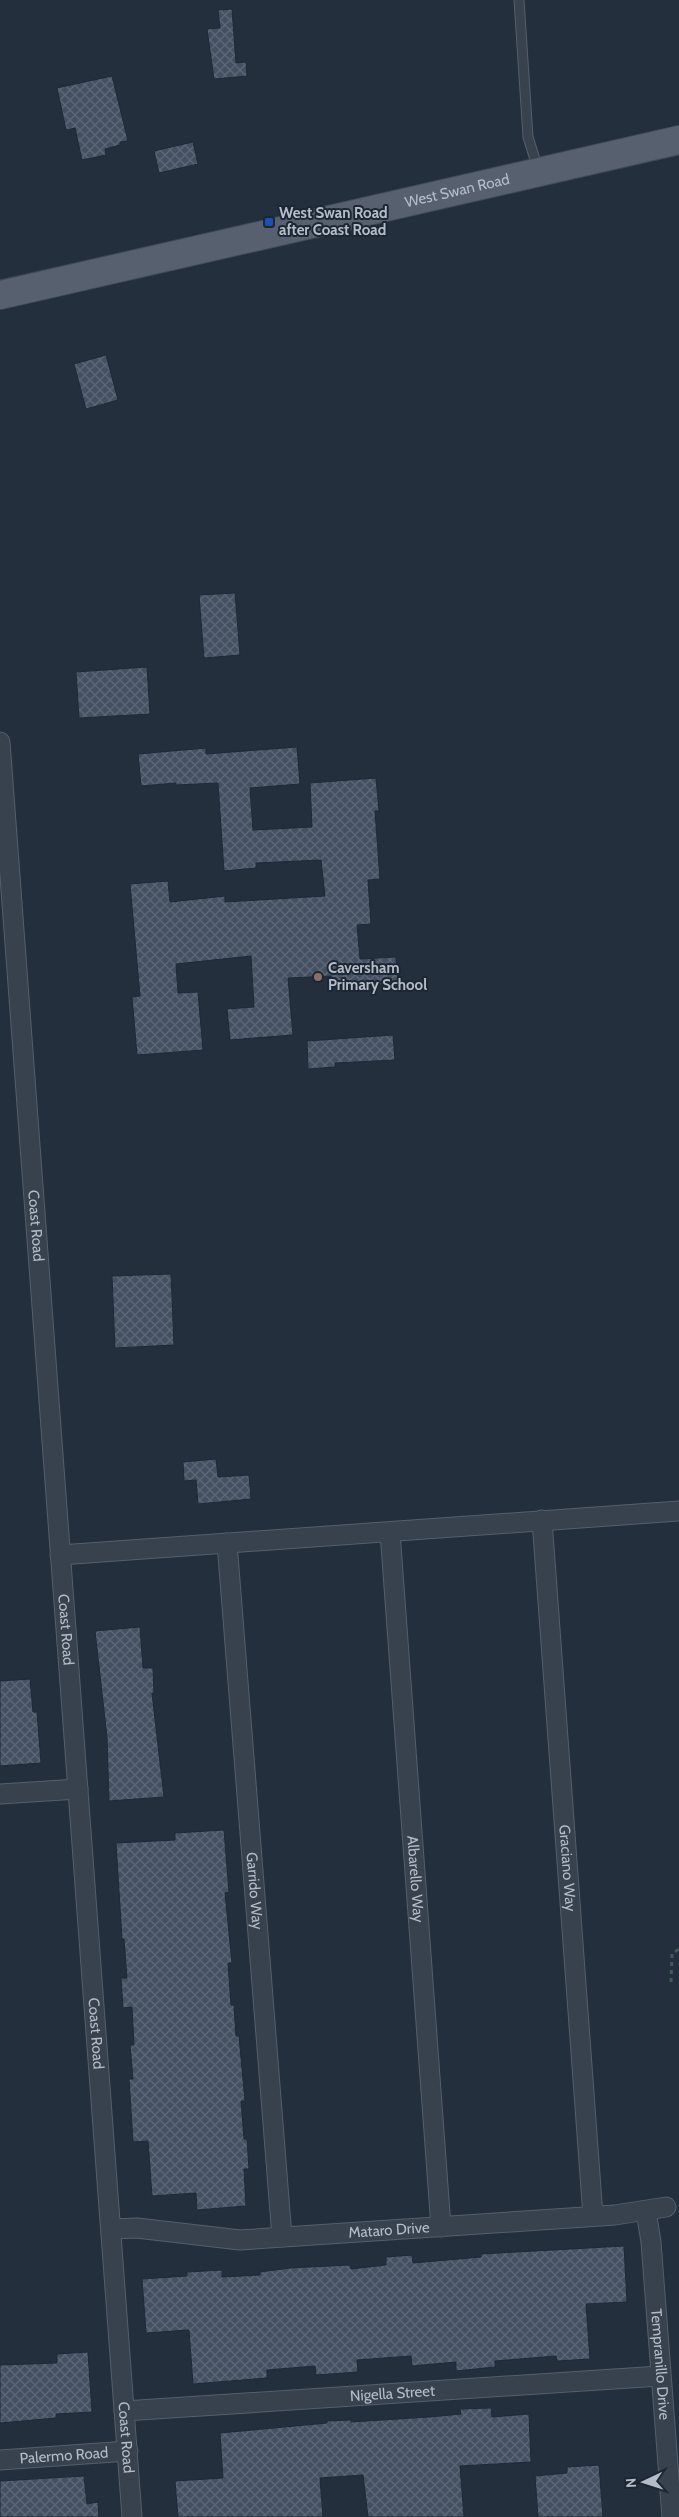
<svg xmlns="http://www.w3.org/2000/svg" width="679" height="2517" font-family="Cabin,sans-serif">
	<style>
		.building { fill: url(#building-cross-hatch); stroke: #1f2835 }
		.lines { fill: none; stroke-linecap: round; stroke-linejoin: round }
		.lane-casing { stroke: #565f6c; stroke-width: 11 }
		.street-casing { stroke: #565f6c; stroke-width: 21 }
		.primary-casing { stroke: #414a57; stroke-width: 30 }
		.path { stroke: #44595c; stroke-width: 3; stroke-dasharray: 4 4; stroke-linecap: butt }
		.lane { stroke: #38414e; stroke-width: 9 }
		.street { stroke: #38414e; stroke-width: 19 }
		.primary { stroke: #56606e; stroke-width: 28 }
		.transit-dot { fill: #1a4fb4; stroke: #1d2633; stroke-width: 2 }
		.education-dot { fill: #8d6e63; stroke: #1d2633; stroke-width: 2 }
		.labels { text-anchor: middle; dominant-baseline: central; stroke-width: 4; stroke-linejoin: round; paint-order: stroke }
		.street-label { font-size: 15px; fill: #b4bcc9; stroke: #1d2633 }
		.poi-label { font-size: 15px; font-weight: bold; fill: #b4bcc9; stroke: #1d2633; text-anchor: start }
	</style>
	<defs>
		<pattern id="building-cross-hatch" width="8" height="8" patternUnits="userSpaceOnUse" patternTransform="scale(1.25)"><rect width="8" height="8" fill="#455162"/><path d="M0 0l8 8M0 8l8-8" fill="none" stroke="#5d6877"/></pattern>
	</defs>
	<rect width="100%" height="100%" fill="#242f3e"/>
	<!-- building -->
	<path class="building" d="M 232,9 L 236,63 L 246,62 L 247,76 L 214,79 L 207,29 L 220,28 L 218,10 Z
		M 112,76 L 128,141 L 120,142 L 120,145 L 105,149 L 106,155 L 82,160 L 75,128 L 66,130 L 57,88 Z
		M 193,142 L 198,164 L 159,173 L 154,151 Z
		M 106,355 L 118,400 L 86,409 L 74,364 Z
		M 235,593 L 240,655 L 204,658 L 199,595 Z
		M 147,667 L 150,714 L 79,718 L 76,672 Z
		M 297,747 L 300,784 L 250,788 L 253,830 L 312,827 L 310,783 L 376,778 L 379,811 L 375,811 L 380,879 L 368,880 L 371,924 L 357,925 L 360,959 L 396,957 L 398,984 L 370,985 L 370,982 L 331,985 L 331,976 L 288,978 L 293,1035 L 230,1040 L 227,1009 L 254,1007 L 251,956 L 176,964 L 178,993 L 198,992 L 203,1050 L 137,1055 L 132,997 L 140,996 L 130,884 L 168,881 L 170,902 L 225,896 L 225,902 L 325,896 L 321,860 L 256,863 L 256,868 L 224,871 L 218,783 L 176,785 L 176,783 L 141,786 L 138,754 L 206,748 L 206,754 Z
		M 393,1035 L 395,1060 L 335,1063 L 335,1067 L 308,1069 L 307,1041 Z
		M 171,1274 L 174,1345 L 115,1348 L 112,1276 Z
		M 216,1459 L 218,1477 L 249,1475 L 251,1499 L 198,1504 L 196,1480 L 184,1481 L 183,1462 Z
		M 140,1627 L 143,1668 L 153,1668 L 154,1693 L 152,1693 L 164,1797 L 109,1801 L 107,1737 L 95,1631 Z
		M 30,1679 L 33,1712 L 37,1712 L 41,1763 L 0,1766 L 0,1681 Z
		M 224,1830 L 229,1892 L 225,1893 L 232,1963 L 228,1963 L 231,2005 L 234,2005 L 236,2036 L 239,2036 L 245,2101 L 241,2101 L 244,2139 L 247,2139 L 249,2169 L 244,2169 L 246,2206 L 197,2210 L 196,2193 L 152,2196 L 148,2141 L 133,2142 L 129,2079 L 133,2079 L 130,2045 L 134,2045 L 132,2007 L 123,2008 L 121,1978 L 127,1978 L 124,1939 L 122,1939 L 116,1843 L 175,1840 L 175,1833 Z
		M 624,2246 L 627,2302 L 586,2304 L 590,2359 L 557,2361 L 556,2356 L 495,2361 L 495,2367 L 456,2371 L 456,2362 L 412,2366 L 411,2356 L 357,2360 L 358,2372 L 316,2375 L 315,2366 L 267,2370 L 267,2378 L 193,2384 L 189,2330 L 146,2333 L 142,2279 L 187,2276 L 187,2272 L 222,2270 L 222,2277 L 260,2275 L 260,2272 L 290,2268 L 350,2265 L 351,2269 L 386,2265 L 386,2257 L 412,2255 L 413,2263 L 481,2257 L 481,2254 Z
		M 88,2352 L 92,2412 L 56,2414 L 56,2418 L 0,2423 L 0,2365 L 57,2363 L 57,2354 Z
		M 491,2408 L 492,2417 L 529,2414 L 531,2462 L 460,2466 L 464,2517 L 368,2517 L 363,2475 L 320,2478 L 323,2517 L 178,2517 L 175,2481 L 223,2478 L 220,2433 L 327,2423 L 327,2421 L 351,2420 L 351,2422 L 429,2417 L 461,2414 L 460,2409 Z
		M 599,2465 L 603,2517 L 538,2517 L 535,2476 L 567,2473 L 567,2467 Z
		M 84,2476 L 87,2504 L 98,2502 L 99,2517 L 0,2517 L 0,2481 Z"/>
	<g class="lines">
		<!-- lane casing -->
		<g class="lane-casing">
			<path id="lane" d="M 519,0 L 528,137 L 538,169"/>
		</g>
		<!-- street casing -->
		<g class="street-casing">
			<g id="street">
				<path id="s1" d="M 0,742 L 132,2517"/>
				<path id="s2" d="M 542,1520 L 593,2216"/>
				<path id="s3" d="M 390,1532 L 441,2227"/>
				<path id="s4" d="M 227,1543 L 282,2237"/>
				<path d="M 60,1555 L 679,1511"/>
				<path d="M 0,1794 L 78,1789"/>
				<path id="s5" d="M 646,2211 L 651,2242 L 672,2517"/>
				<path id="s6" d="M 111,2229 L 137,2228 L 240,2240 L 615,2215 L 666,2207"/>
				<path id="s7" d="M 124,2411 L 660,2376"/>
				<path id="s8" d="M 0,2460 L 128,2451"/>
			</g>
		</g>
		<!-- primary casing -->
		<g class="primary-casing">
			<g id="primary">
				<path id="s9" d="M 0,295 L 679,140"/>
			</g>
		</g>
		<!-- path -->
		<path class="path" d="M 671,1982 L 672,1954 L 679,1949"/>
		<!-- lane -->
		<use href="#lane" class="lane"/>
		<!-- street -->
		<use href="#street" class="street"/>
		<!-- primary -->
		<use href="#primary" class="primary"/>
	</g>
	<!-- markers -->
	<rect class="transit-dot" x="264" y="217" width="10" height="10" rx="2.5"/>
	<circle class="education-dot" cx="318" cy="977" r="5"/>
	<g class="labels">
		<!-- street labels -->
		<g class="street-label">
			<text stroke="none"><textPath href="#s9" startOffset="469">West Swan Road</textPath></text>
			<text stroke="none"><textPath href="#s1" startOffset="485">Coast Road</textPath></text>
			<text stroke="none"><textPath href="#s1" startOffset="890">Coast Road</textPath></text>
			<text stroke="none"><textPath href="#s2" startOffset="349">Graciano Way</textPath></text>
			<text stroke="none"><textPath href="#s3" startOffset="348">Albarello Way</textPath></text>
			<text stroke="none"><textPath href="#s4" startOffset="349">Garrido Way</textPath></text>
			<text stroke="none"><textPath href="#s1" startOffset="1295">Coast Road</textPath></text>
			<text stroke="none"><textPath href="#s6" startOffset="279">Mataro Drive</textPath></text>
			<text stroke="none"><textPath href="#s5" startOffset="154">Tempranillo Drive</textPath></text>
			<text stroke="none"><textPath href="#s7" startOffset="269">Nigella Street</textPath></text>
			<text stroke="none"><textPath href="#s1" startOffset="1700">Coast Road</textPath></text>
			<text stroke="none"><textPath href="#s8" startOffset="64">Palermo Road</textPath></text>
		</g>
		<!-- poi labels -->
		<g class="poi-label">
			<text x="279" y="213">West Swan Road<tspan x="279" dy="17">after Coast Road</tspan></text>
			<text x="328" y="968">Caversham<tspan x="328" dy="17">Primary School</tspan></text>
		</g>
	</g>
	<!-- north arrow -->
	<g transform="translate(644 2482) rotate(266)" stroke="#1d2633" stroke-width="4" paint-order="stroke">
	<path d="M0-4L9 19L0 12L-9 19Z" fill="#b4bcc9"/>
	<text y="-8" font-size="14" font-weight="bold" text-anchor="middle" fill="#b4bcc9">N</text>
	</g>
</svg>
